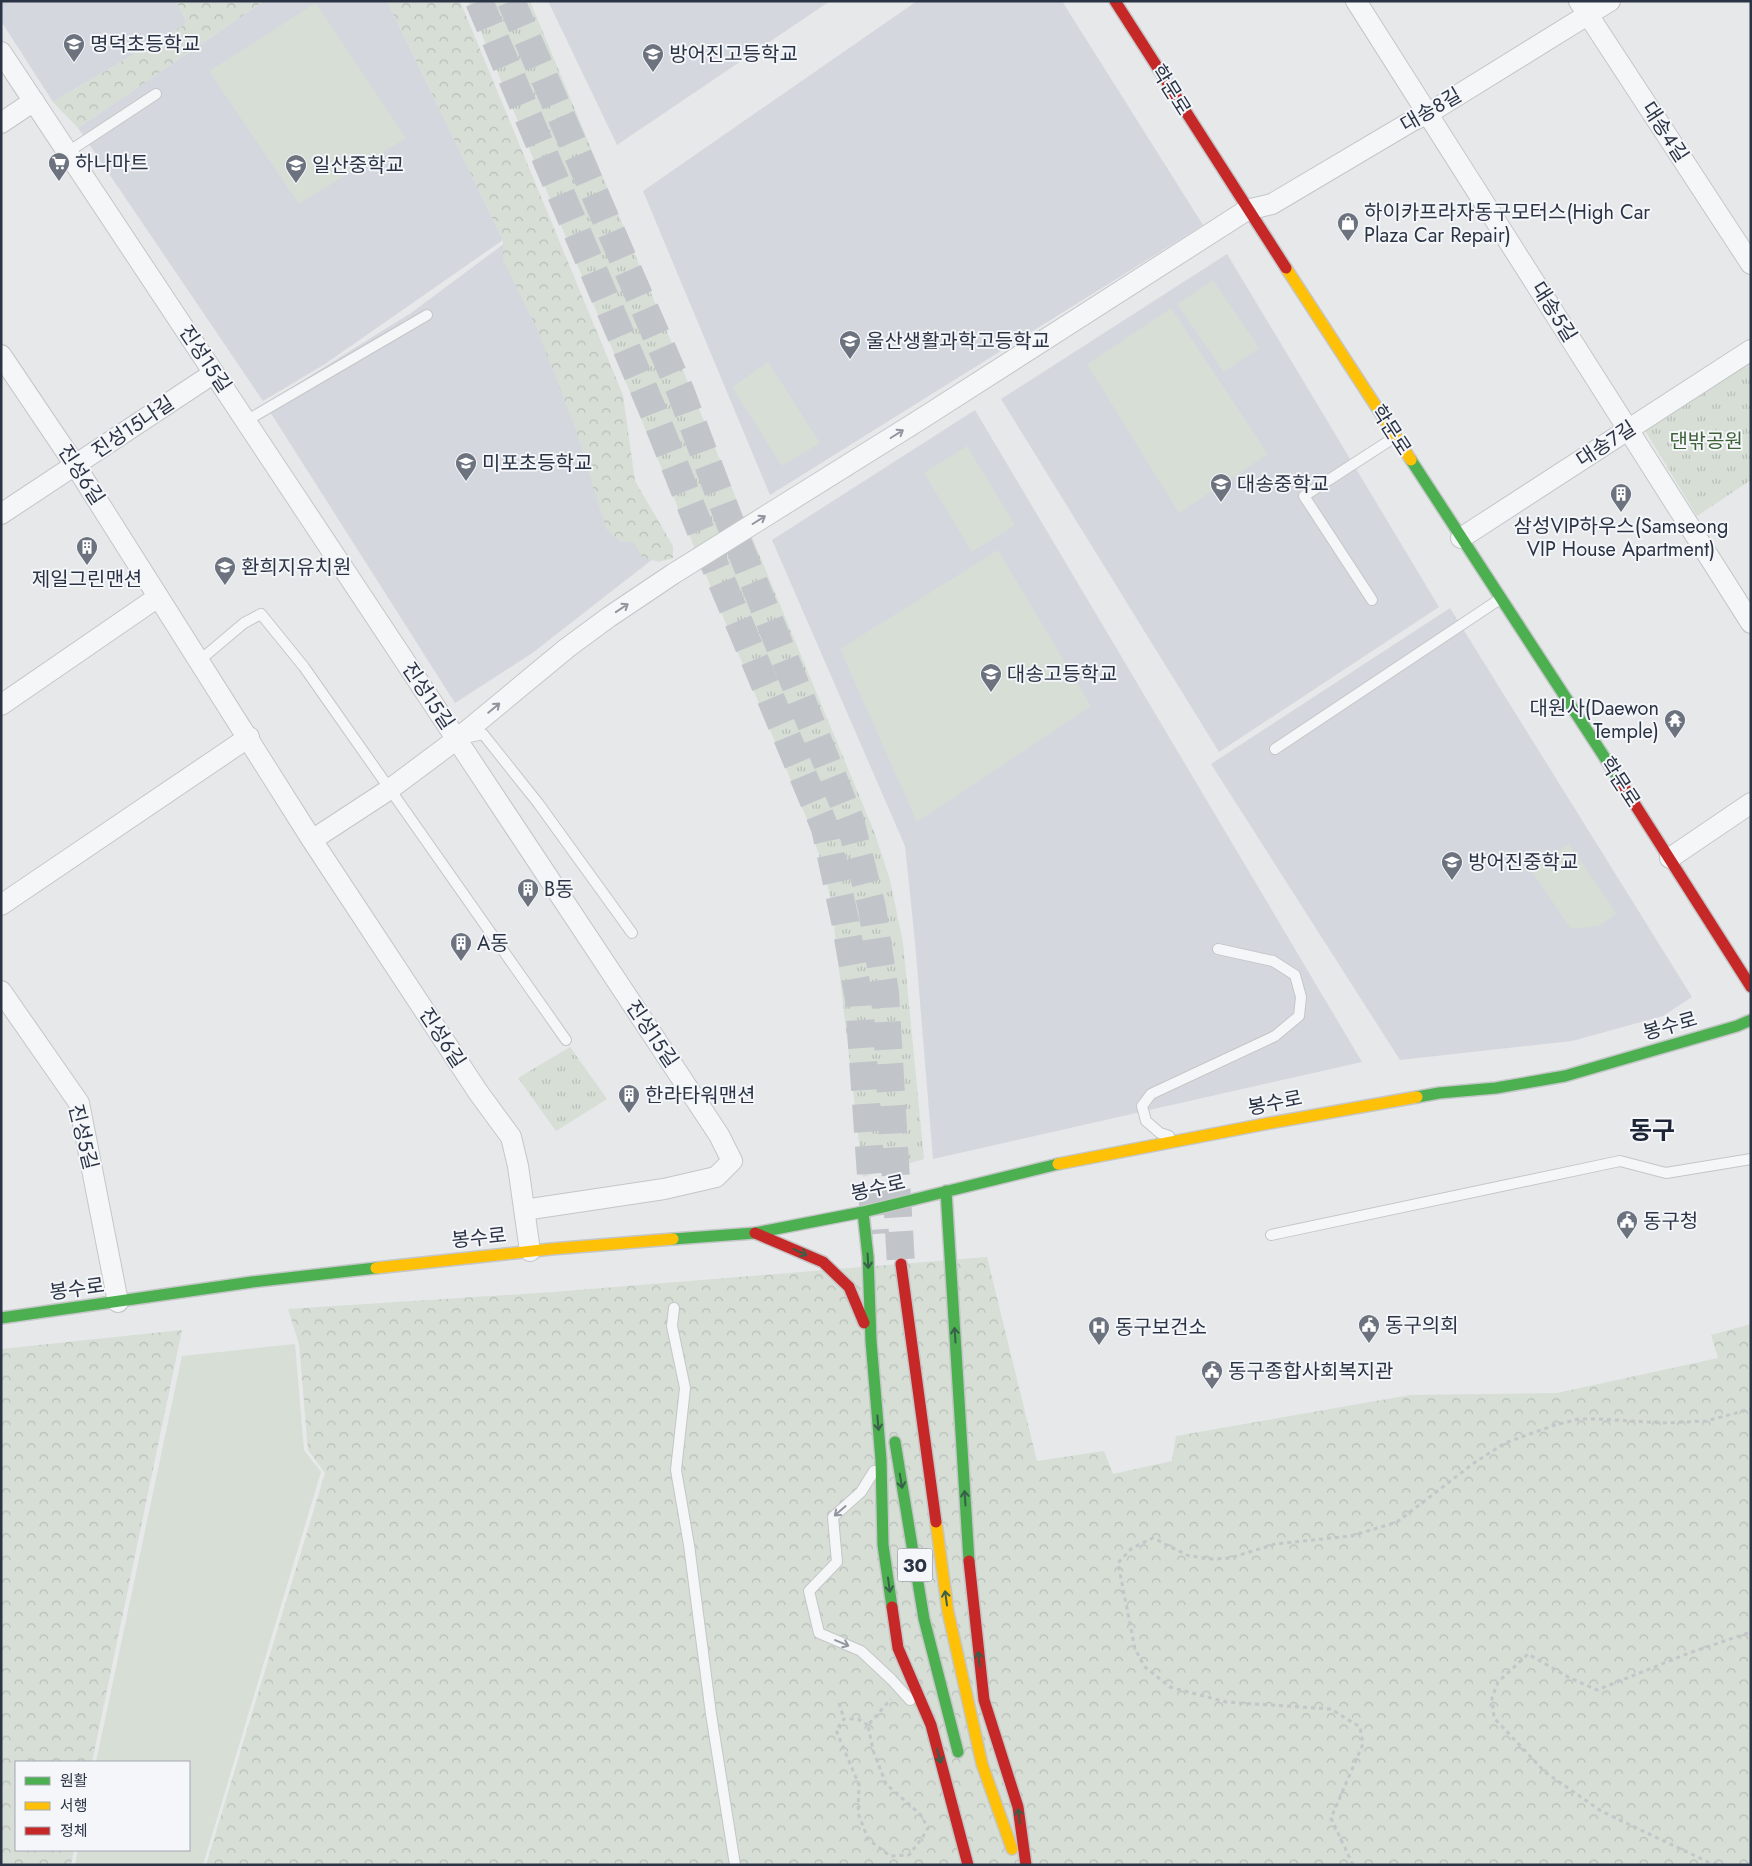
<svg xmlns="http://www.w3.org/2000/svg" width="1752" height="1866" font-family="Jost,'Noto Sans KR',sans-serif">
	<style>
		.built { fill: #d4d7dd }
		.grass { fill: #d6ded6 }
		.forest { fill: url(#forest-crowns) }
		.park { fill: url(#park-tufts) }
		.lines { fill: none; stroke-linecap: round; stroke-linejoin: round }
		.highway-tunnel { stroke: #c1c4c9; stroke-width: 28; stroke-dasharray: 28 14; stroke-linecap: butt }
		.lane-casing { stroke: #c4c6c8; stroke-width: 12 }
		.street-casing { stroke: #c4c6c8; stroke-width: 22 }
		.fast-casing { stroke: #c4c6c8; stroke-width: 14 }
		.slow-casing { stroke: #c4c6c8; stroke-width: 14 }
		.jam-casing { stroke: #c4c6c8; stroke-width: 14 }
		.path { stroke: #c5c6ca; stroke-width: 3; stroke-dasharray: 4 4; stroke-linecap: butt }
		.lane { stroke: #f5f6f7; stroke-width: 10 }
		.street { stroke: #f5f6f7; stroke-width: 20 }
		.fast { stroke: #4caf50; stroke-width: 11 }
		.slow { stroke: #ffc107; stroke-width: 11 }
		.jam { stroke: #c62828; stroke-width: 11 }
		.oneway { stroke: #90959e }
		.oneway2 { stroke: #375f49 }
		.labels { text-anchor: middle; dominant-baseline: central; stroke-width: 4; stroke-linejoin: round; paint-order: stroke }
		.shield { fill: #f4f6f9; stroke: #676e7b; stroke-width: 1 }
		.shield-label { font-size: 19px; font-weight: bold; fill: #2b3445 }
		.poi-label { font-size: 20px; fill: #2b3445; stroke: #f4f6f9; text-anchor: start }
		.street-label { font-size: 20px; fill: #2b3445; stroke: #f4f6f9 }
		.park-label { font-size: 20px; fill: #3f6138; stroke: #f4f6f9 }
		.district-label { font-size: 25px; font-weight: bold; fill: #1d2536; stroke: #f4f6f9 }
	</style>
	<defs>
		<pattern id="forest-crowns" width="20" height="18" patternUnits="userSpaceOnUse" patternTransform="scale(1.25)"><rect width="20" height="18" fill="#d6ded6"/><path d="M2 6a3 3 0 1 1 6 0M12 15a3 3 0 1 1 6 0" fill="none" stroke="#b8bfb9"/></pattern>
		<pattern id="park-tufts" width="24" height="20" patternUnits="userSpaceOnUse" patternTransform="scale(1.25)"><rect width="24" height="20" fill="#d6ded6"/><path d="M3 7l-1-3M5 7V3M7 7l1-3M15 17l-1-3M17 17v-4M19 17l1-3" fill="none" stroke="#b8bfb9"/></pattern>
	</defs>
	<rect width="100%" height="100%" fill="#e6e8ea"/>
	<!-- built -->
	<path class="built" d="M 1,1 L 176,1 L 187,23 L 53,102 L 1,21 Z
		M 264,1 L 387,1 L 503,240 L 325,364 L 263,401 L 78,128 Z
		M 548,1 L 830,1 L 617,145 Z
		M 917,1 L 1062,1 L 1203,225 L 770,495 L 643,191 Z
		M 505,243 L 653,559 L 531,654 L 455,703 L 265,404 L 411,313 Z
		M 1227,254 L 1439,607 L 1219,752 L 1001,399 Z
		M 975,410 L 1362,1062 L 933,1159 L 915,942 L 905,846 L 772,540 Z
		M 1450,608 L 1692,997 L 1663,1016 L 1572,1041 L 1400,1060 L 1211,764 Z"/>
	<!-- grass -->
	<path class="grass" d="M 316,3 L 406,138 L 299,204 L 209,71 Z
		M 1213,280 L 1259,348 L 1224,372 L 1177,304 Z
		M 1171,308 L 1268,454 L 1179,513 L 1087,364 Z
		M 768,362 L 820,443 L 782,466 L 732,387 Z
		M 967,446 L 1015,525 L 972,552 L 924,473 Z
		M 998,550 L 1091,706 L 917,822 L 840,649 Z
		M 1569,844 L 1617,914 L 1599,926 L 1571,929 L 1531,870 Z
		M 295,1344 L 304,1450 L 321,1472 L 203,1865 L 75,1865 L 78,1850 L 189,1850 L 189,1762 L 96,1762 L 182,1356 Z"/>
	<!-- forest -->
	<path class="forest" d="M 176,1 L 264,1 L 78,128 L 53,102 L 187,23 Z
		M 387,1 L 460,1 L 623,395 L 635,481 L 673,546 L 673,558 L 659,562 L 642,557 L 633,542 L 621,542 L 606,529 L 576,430 L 537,329 L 503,260 L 503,240 Z
		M 987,1257 L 1037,1461 L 1104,1451 L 1113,1474 L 1172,1461 L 1176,1436 L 1410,1395 L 1557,1393 L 1718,1358 L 1711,1335 L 1751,1324 L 1751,1865 L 206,1865 L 325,1473 L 308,1450 L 299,1344 L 288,1309 L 553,1292 Z
		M 182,1330 L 92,1762 L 16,1762 L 16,1850 L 74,1850 L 71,1865 L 1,1865 L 1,1349 Z"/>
	<!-- park -->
	<path class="park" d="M 468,1 L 530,1 L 875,834 L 890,880 L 903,943 L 924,1159 L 863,1177 L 832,908 L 826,877 L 809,824 Z
		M 1751,355 L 1751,480 L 1697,516 L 1644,429 Z
		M 570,1047 L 607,1099 L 556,1131 L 518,1078 Z"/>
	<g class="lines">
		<!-- highway-tunnel -->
		<path class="highway-tunnel" d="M 479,1 L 653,411 L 708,549 L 825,828 L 845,921 L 859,1000 L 875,1234
			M 511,1 L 680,390 L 734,533 L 850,820 L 872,908 L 885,993 L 901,1264"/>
		<!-- lane casing -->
		<g class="lane-casing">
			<path id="lane" d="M 68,152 L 156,94
				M 246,421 L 427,315
				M 1372,600 L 1304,496 L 1395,437
				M 199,661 L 244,623 L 261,614 L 304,667 L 566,1040
				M 465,738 L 483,734 L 538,803 L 632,933
				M 1275,749 L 1500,599
				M 1169,1136 L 1160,1133 L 1146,1121 L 1142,1106 L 1151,1094 L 1275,1036 L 1299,1016 L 1301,997 L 1295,975 L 1273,961 L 1218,949
				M 1271,1235 L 1620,1161 L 1666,1173 L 1751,1159
				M 674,1308 L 672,1326 L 685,1388 L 676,1470 L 689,1545 L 711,1714 L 735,1865
				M 874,1471 L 861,1492 L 833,1517 L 837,1562 L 809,1591 L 819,1633 L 861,1651 L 892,1680 L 910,1700"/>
		</g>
		<!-- street casing -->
		<g class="street-casing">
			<path id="street" d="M 1356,1 L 1751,623
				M 1579,1 L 1751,264
				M 1,52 L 719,1135 L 732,1161 L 716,1177 L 664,1189 L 524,1210
				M 1,123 L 34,101
				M 1,355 L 75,465 L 312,840 L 478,1092 L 511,1137 L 518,1166 L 530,1251
				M 1,514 L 214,373
				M 1461,538 L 1751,350
				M 1,705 L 158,597
				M 312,840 L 390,789 L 457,739 L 567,648 L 609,617 L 673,574 L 921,419 L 1247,210 L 1272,204 L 1412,121 L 1429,113 L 1610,1
				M 1670,858 L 1751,803
				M 1,905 L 249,737
				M 1,991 L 79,1103 L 118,1302"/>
		</g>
		<!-- fast casing -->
		<g class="fast-casing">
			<path id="fast" d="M 1411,460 L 1620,781
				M 1417,1097 L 1439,1093 L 1496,1088 L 1565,1076 L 1737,1026 L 1751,1020
				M 946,1191 L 969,1561
				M 863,1212 L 868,1257 L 871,1341 L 881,1460 L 883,1545 L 892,1607
				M 673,1239 L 755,1233 L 863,1212 L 1058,1164
				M 1,1318 L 252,1282 L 376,1268
				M 895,1442 L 924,1619 L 958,1752"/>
		</g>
		<!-- slow casing -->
		<g class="slow-casing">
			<path id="slow" d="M 1286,268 L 1411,460
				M 1058,1164 L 1270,1123 L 1417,1097
				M 376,1268 L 551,1249 L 673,1239
				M 936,1522 L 948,1612 L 982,1764 L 1012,1849"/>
		</g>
		<!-- jam casing -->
		<g class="jam-casing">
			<path id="jam" d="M 1115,1 L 1286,268
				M 1620,781 L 1751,987
				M 755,1233 L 823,1262 L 849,1287 L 864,1323
				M 901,1264 L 936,1522
				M 969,1561 L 984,1700 L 1018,1807 L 1026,1865
				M 892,1607 L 898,1648 L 931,1725 L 968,1865"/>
		</g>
		<!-- path -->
		<path class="path" d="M 839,1703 L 844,1719
			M 868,1725 L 858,1719 L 844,1719 L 836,1730 L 859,1785 L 858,1813 L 868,1839 L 890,1856 L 909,1855 L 922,1838 L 928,1828 L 920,1814 L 886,1784 L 873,1750 L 868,1725 L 891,1699
			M 1353,1865 L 1331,1818 L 1363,1744 L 1360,1727 L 1331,1709 L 1226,1702 L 1170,1687 L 1145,1667 L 1135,1649 L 1118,1563 L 1132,1548 L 1153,1538 L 1189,1556 L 1212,1559 L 1230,1558 L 1275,1544 L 1351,1536 L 1397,1522 L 1474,1463 L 1505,1443 L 1555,1425 L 1579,1419 L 1598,1419 L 1663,1423 L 1706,1421 L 1751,1409
			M 1725,1865 L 1710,1863 L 1601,1811 L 1545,1772 L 1494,1718 L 1492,1698 L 1498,1682 L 1528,1654 L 1570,1678 L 1597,1690 L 1689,1653 L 1751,1632"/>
		<!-- lane -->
		<use href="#lane" class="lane"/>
		<!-- street -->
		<use href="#street" class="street"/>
		<!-- fast -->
		<use href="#fast" class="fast"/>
		<!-- slow -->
		<use href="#slow" class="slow"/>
		<!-- jam -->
		<use href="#jam" class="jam"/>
	</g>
	<!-- one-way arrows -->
	<defs><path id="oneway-shaft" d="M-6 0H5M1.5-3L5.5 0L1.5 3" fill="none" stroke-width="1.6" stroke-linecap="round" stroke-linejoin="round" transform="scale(1.25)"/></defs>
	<g class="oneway">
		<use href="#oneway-shaft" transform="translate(897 434) rotate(-32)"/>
		<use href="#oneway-shaft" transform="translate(759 520) rotate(-32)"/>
		<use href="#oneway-shaft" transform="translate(622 608) rotate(-34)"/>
		<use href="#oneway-shaft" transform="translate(494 708) rotate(-40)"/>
		<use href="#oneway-shaft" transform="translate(840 1511) rotate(139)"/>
		<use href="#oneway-shaft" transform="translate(842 1643) rotate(23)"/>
	</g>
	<g class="oneway2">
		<use href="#oneway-shaft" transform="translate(800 1252) rotate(25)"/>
		<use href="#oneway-shaft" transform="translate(868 1261) rotate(87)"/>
		<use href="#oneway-shaft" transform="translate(955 1335) rotate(-94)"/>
		<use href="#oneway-shaft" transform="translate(878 1423) rotate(85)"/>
		<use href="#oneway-shaft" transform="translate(901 1481) rotate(80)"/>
		<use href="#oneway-shaft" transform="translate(965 1498) rotate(-94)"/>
		<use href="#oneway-shaft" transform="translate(889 1585) rotate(82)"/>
		<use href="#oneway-shaft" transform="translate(946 1598) rotate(-98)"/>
		<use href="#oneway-shaft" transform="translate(979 1659) rotate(-97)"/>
		<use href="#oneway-shaft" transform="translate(939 1756) rotate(75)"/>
		<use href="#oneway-shaft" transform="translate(1019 1816) rotate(-98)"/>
	</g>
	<!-- icons -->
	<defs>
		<g id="school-pin" transform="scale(1.125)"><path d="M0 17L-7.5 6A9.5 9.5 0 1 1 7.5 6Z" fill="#6c737f" stroke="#f4f6f9"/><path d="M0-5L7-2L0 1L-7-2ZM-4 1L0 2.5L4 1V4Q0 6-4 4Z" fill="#fff"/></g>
		<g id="supermarket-pin" transform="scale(1.125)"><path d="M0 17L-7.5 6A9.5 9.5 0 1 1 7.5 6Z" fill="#6c737f" stroke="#f4f6f9"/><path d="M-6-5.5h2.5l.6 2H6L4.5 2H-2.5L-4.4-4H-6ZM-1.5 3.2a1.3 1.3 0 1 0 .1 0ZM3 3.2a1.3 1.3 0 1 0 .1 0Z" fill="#fff"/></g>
		<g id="shop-pin" transform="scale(1.125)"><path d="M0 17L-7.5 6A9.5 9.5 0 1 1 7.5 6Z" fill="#6c737f" stroke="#f4f6f9"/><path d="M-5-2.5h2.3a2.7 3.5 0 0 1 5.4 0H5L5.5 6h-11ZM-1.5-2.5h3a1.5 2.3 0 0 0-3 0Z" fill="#fff"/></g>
		<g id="building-pin" transform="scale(1.125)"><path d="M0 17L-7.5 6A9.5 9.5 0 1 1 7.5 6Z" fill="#6c737f" stroke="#f4f6f9"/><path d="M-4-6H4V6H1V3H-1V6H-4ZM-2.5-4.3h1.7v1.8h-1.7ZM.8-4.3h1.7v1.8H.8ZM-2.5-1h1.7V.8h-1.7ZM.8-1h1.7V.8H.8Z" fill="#fff"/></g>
		<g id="temple-pin" transform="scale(1.125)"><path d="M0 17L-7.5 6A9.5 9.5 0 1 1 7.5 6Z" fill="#6c737f" stroke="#f4f6f9"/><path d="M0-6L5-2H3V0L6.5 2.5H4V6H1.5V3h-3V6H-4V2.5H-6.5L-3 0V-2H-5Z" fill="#fff"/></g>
		<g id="civic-pin" transform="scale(1.125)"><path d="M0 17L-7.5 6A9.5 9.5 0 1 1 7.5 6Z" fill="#6c737f" stroke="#f4f6f9"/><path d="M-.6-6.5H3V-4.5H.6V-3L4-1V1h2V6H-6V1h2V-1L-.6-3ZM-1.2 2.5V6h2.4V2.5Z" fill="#fff"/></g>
		<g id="hospital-pin" transform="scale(1.125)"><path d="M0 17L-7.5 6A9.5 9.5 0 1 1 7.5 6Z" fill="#6c737f" stroke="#f4f6f9"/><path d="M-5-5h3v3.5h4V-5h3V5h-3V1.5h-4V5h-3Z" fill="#fff"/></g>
	</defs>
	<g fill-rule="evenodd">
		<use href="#school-pin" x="74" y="44"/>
		<use href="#school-pin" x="653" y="54"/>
		<use href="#supermarket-pin" x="59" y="163"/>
		<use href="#school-pin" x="296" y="165"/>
		<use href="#shop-pin" x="1348" y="223"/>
		<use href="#school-pin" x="850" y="341"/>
		<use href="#school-pin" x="466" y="463"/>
		<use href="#school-pin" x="1221" y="484"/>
		<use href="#building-pin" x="1621" y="494"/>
		<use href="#building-pin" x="87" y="547"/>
		<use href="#school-pin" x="225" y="567"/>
		<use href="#school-pin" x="991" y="674"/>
		<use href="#temple-pin" x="1675" y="720"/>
		<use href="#school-pin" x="1452" y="862"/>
		<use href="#building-pin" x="528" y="889"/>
		<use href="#building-pin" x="461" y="943"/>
		<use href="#building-pin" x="629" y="1095"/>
		<use href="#civic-pin" x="1627" y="1221"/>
		<use href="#civic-pin" x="1369" y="1325"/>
		<use href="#hospital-pin" x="1099" y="1327"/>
		<use href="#civic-pin" x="1212" y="1371"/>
	</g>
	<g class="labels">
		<!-- shield labels -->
		<rect class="shield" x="897.5" y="1548.5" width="35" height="33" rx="4"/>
		<g class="shield-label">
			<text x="915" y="1565">30</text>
		</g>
		<!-- poi labels -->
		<g class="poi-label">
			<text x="90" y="44">명덕초등학교</text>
			<text x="669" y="54">방어진고등학교</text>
			<text x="75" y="163">하나마트</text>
			<text x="312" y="165">일산중학교</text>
			<text x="1364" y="212">하이카프라자동구모터스(High Car<tspan x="1364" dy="23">Plaza Car Repair)</tspan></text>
			<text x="866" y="341">울산생활과학고등학교</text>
			<text x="482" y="463">미포초등학교</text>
			<text x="1237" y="484">대송중학교</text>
			<text x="1621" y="526" text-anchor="middle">삼성VIP하우스(Samseong<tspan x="1621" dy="23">VIP House Apartment)</tspan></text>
			<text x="241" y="567">환희지유치원</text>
			<text x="87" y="579" text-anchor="middle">제일그린맨션</text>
			<text x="1007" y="674">대송고등학교</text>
			<text x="1659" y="708" text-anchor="end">대원사(Daewon<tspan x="1659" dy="23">Temple)</tspan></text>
			<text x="1468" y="862">방어진중학교</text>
			<text x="544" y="889">B동</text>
			<text x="477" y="943">A동</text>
			<text x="645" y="1095">한라타워맨션</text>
			<text x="1643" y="1221">동구청</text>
			<text x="1385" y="1325">동구의회</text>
			<text x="1115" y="1327">동구보건소</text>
			<text x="1228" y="1371">동구종합사회복지관</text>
		</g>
		<!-- street labels -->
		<g class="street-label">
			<text transform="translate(1171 90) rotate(58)">학문로</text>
			<text transform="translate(1431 110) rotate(-30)">대송8길</text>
			<text transform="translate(1665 132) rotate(57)">대송4길</text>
			<text transform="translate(1554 312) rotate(58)">대송5길</text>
			<text transform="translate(205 359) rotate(56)">진성15길</text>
			<text transform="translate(133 427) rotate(-34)">진성15나길</text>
			<text transform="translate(1391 430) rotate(57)">학문로</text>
			<text transform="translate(1606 444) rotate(-33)">대송7길</text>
			<text transform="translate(81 475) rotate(57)">진성6길</text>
			<text transform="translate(428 696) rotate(56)">진성15길</text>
			<text transform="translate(1620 782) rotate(57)">학문로</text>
			<text transform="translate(1670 1026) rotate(-16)">봉수로</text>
			<text transform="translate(652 1034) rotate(56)">진성15길</text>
			<text transform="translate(442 1038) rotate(57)">진성6길</text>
			<text transform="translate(1275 1103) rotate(-11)">봉수로</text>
			<text transform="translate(83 1137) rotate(76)">진성5길</text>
			<text transform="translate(878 1188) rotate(-13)">봉수로</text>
			<text transform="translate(479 1238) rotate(-6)">봉수로</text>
			<text transform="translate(77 1289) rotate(-8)">봉수로</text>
		</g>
		<!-- park labels -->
		<g class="park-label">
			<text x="1706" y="441">댄밖공원</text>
		</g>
		<!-- district labels -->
		<g class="district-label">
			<text x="1652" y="1130">동구</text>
		</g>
	</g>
	<!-- border -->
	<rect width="1752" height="1866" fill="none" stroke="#2b3445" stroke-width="5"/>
	<!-- legend -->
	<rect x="15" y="1761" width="175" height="90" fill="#f4f6f9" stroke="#a4a8b1"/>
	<rect x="25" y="1777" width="25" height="8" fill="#4caf50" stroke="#a4a8b1"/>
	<text x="60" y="1786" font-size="15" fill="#2b3445">원활</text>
	<rect x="25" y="1802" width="25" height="8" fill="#ffc107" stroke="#a4a8b1"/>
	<text x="60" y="1811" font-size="15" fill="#2b3445">서행</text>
	<rect x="25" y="1827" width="25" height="8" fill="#c62828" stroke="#a4a8b1"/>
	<text x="60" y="1836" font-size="15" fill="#2b3445">정체</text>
</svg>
